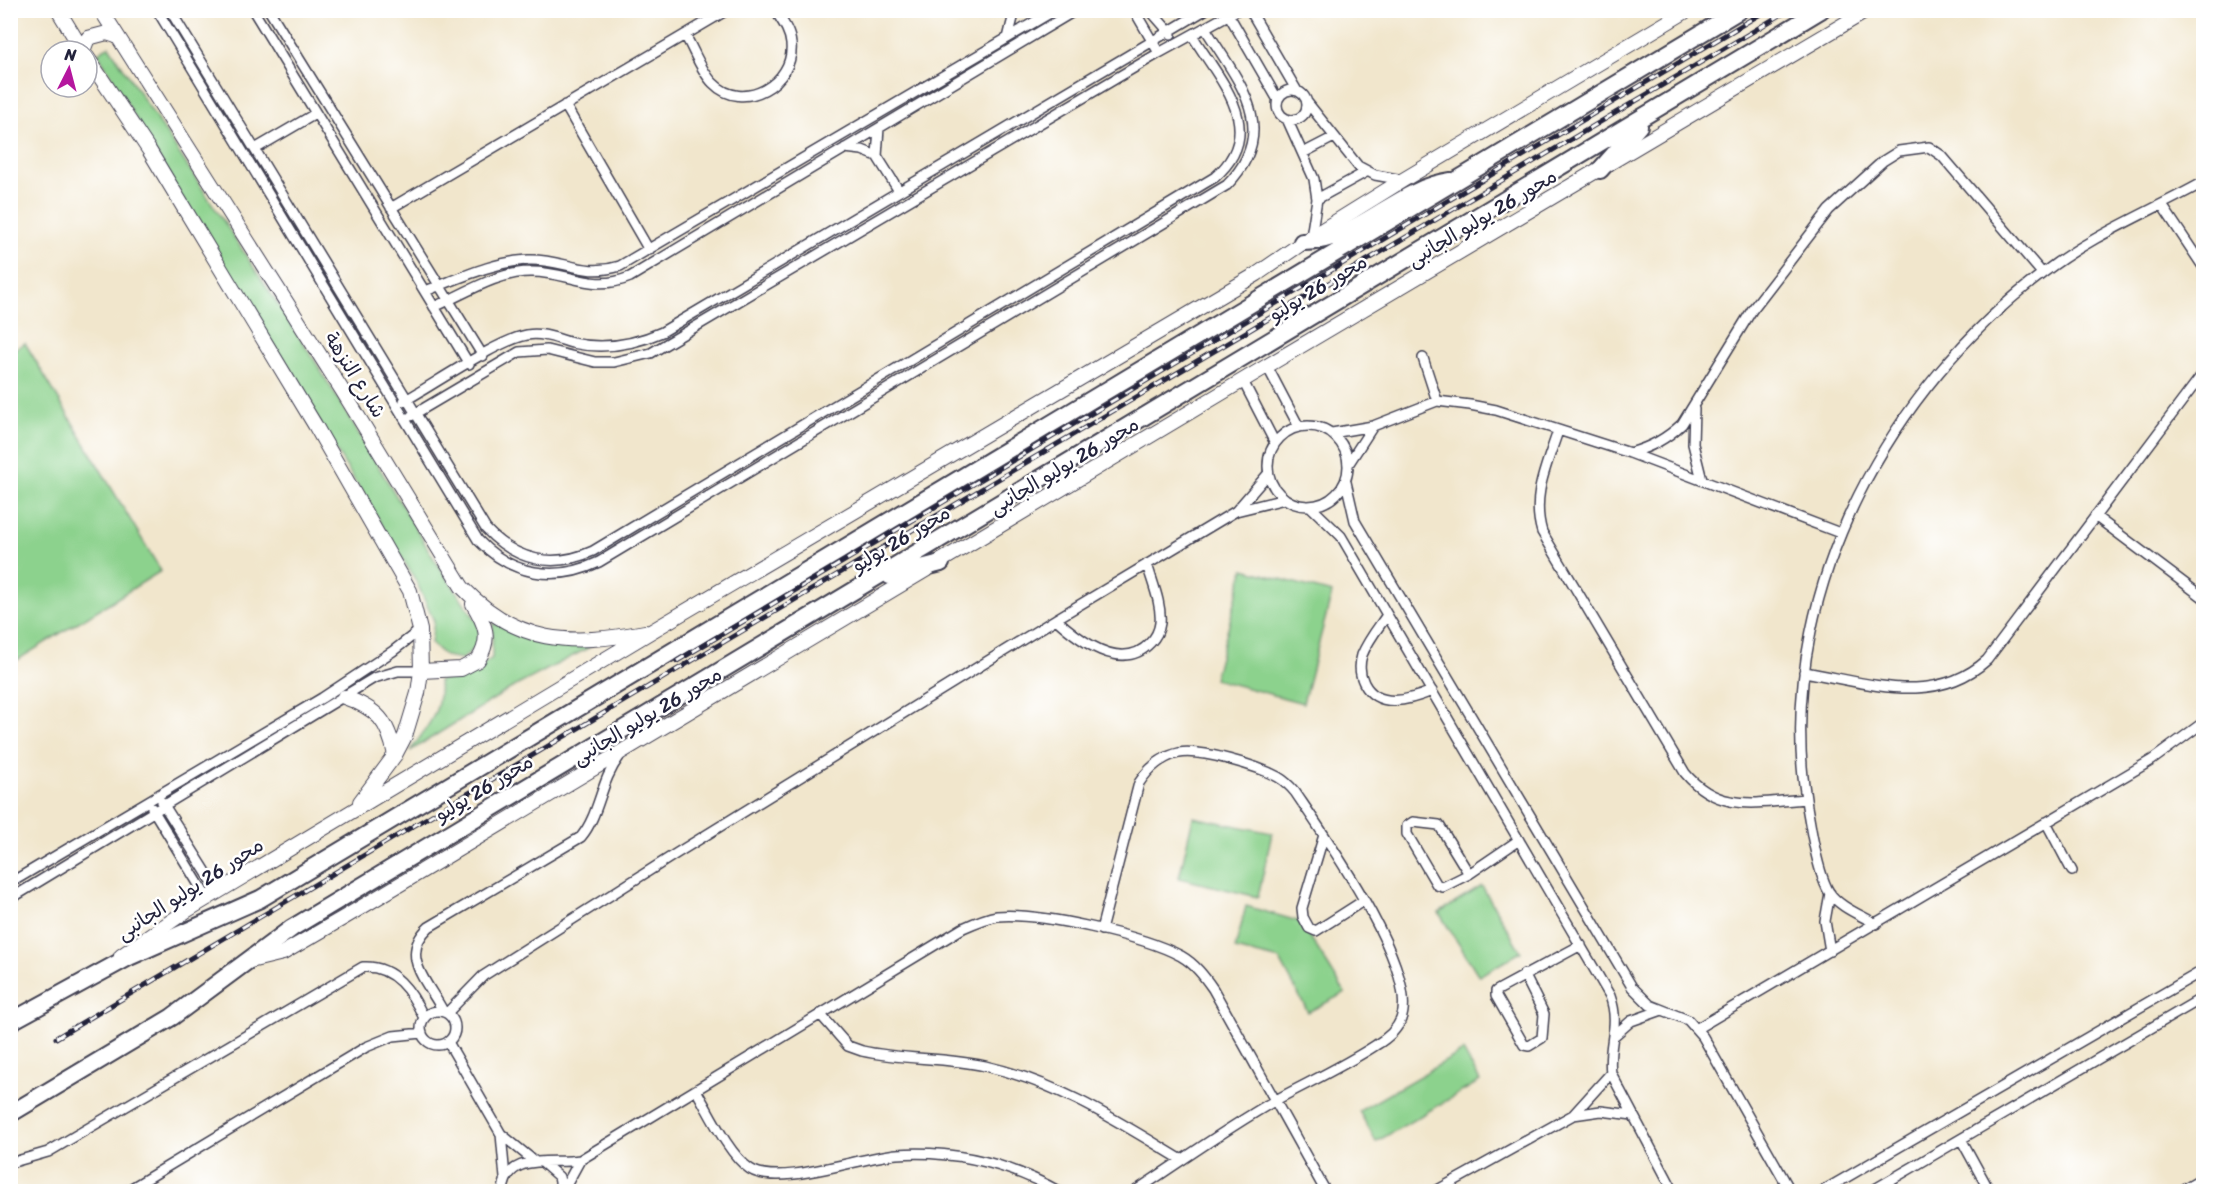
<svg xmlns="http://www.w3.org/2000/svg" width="2214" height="1202" font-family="Sriracha,'Playpen Sans Arabic',sans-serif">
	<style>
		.green { fill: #8cd28d; stroke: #577a64; stroke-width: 1.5 }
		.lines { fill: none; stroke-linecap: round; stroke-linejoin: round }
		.street-casing { stroke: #413f51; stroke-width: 12 }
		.secondary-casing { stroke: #413f51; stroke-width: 16 }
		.highway-casing { stroke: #413f51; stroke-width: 20 }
		.street { stroke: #fff; stroke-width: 9 }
		.secondary { stroke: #fff; stroke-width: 14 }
		.highway { stroke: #fff; stroke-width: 16 }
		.rail-casing { stroke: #22223b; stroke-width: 5 }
		.rail { stroke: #fff; stroke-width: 3; stroke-dasharray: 9; stroke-linecap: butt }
		.labels { text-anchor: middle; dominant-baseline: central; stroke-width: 5; stroke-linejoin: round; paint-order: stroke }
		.street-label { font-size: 20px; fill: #22223b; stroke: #fff }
	</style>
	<rect width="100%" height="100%" fill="#fff"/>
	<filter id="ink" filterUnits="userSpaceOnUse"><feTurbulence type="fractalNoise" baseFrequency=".0167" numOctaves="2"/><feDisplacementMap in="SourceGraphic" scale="12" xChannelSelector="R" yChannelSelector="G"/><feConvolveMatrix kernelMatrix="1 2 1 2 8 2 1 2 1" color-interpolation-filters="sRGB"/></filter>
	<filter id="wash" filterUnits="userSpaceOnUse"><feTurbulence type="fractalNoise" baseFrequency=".008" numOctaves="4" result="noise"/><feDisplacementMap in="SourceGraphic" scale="24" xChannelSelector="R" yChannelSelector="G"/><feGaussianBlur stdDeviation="1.35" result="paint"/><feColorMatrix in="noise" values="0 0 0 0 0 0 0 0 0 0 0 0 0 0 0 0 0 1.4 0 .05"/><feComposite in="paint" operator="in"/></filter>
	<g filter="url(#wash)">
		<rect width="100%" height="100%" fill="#f1e6cc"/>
		<!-- green -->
		<path class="green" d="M 109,46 L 315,361 L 436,562 L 478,623 L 480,635 L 475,648 L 462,659 L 445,656 L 431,643 L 434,621 L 415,579 L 185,204 L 98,53 Z
			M 25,343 L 161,571 L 11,664 L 10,352 Z
			M 1244,569 L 1332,593 L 1303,703 L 1214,679 Z
			M 493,623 L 518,632 L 590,647 L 510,689 L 410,751 C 428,725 442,713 439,680 L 467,675 L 492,658 Z
			M 1193,817 L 1272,833 L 1258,897 L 1179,878 Z
			M 1482,886 L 1521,952 L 1479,976 L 1439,913 Z
			M 1246,906 L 1301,922 L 1345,993 L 1308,1012 L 1280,960 L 1235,949 Z
			M 1463,1051 L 1480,1081 L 1376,1142 L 1359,1111 Z"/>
	</g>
	<g filter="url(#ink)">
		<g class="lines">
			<!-- street casing -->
			<g class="street-casing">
				<path id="street" d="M 157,10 L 478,540 C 511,575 555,583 599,562 L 1227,185 C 1282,129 1238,81 1205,28
					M 170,10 L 486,529 C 516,561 553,569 593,551 L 1215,177 C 1269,130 1220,81 1192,35
					M 253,10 L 469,364
					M 269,10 L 483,356
					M 1134,10 L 1159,53
					M 1150,10 L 1171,34
					M 1226,10 L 1278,100
					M 1250,10 L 1297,91
					M 685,35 C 694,50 701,71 713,83 C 743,114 795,83 791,44 C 790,31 782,21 775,10
					M 1008,38 L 1015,10
					M1277 105a15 15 0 1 1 30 0a15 15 0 1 1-30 0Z
					M 1307,102 L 1358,166 L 1375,175 L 1403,180
					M 565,105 L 649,250
					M 1287,119 L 1314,179 L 1317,199 L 1311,237
					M 879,128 L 877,156 L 899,191
					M 845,148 L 862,150 L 877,156
					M 255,149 L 315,114
					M 1303,153 L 1334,137
					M 1317,199 L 1366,172
					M 2162,205 L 2204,268
					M 391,208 L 727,10
					M 425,291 C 458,279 492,262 528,260 C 562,258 583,278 620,266 L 1055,10
					M 434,307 C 464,294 497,272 530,272 C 568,271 591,293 630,277 L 1076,10
					M 1423,358 L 1437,401
					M 1267,366 L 1299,427
					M 1243,381 L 1275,443
					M 404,401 C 433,385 498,340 527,335 C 543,332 557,339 572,343 C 604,350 633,345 662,332 L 1205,10
					M 1694,409 L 1693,444 L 1702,480
					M 411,416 L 519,352 L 547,350 L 595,362 L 614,362 L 651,353 L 1159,53 L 1237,10
					M1268 466a40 40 0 1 1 80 0a40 40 0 1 1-80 0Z
					M 1558,431 C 1547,465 1531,496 1542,532 L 1685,773 C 1719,814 1759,802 1806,799
					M 1332,433 L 1373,426 L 1437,401 L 1470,405 L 1496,410 L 1630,453 L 1840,533
					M 1630,453 C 1651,447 1666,439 1682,424 L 1752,310 L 1829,210 L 1883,161 L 1899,151 L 1929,147 L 1942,156 L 2042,273
					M 1349,463 L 1373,426
					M 1346,482 L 1355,521 L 1632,987 L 1650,1005 L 1688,1020 L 1703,1037 L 1791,1192
					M 1311,507 L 1341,536 L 1610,996 C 1621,1026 1607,1044 1611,1073 L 1674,1192
					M 1236,511 L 1268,474
					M 2095,516 L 2204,598
					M 1387,615 C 1378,628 1368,640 1362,655 C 1359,665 1360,675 1364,683 C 1378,710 1410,700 1432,691
					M 1056,619 C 1079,640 1122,673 1150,643 C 1155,638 1159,631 1160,623 C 1162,604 1152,582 1147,564
					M 1804,672 C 1867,682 1934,708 1987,660 L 2204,372
					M 162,802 L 218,891
					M 152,808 L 207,898
					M 2046,822 L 2072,871
					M 1324,835 L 1302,908 L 1303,917 L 1309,928 L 1316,931 L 1363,901
					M 1469,874 L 1439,825 L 1413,822 L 1407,826 L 1407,834 L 1437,885 L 1443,887 L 1469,874 L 1519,840
					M 10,883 L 322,698 L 393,651 L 420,630
					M 10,899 L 374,678 L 398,671 L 421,671
					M 1876,924 C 1861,915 1839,907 1829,892 C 1816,871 1806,803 1803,777 C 1783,583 1891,388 2043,273 C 2092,235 2150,212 2204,182
					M 1101,930 L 1139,783 C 1148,769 1161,757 1179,753 C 1201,749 1258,766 1278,777 C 1285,781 1290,786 1295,792 C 1324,835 1420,970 1401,1019 C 1397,1030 1386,1039 1376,1045 C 1344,1066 1309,1082 1276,1100 C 1227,1128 1181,1161 1134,1192
					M 1830,951 L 1825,921 L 1830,893
					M 1524,974 L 1544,1014 L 1542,1038 L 1529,1046 L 1524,1045 L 1496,996 L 1496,991 L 1498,990 L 1581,945
					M421 1028a17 17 0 1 1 34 0a17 17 0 1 1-34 0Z
					M 443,1011 C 428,982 398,956 429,927 L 581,837 C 600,814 600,782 619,757
					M 447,1013 L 483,976 L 677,853 L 1056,619 L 1236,511 L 1285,499
					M 820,1014 L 848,1046 L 862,1051 C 902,1060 944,1057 985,1066 C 1058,1082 1119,1122 1182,1160
					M 1696,1029 L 2152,760 L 2204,722
					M 1615,1035 L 1631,1021 L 1662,1010
					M 448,1042 L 501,1134 L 534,1161
					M 696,1090 C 709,1112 729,1155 750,1169 C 779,1188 860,1157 897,1154 C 955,1150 1010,1164 1060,1192
					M 1573,1115 L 1601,1111 L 1633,1115
					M 501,1134 L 505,1178
					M 1961,1139 L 1990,1192
					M 10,1163 L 48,1152 L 363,967 C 394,965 412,992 424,1018
					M 543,1163 L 559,1177 L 562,1192
					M 563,1191 L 580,1160
					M 125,1192 L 366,1047 L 393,1036 L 422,1033
					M 503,1192 C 506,1151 552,1165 580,1160 L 963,928 C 974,923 985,918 997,916 C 1039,912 1144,936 1181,956 C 1195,964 1204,976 1213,989 L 1326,1192
					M 1434,1192 L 1573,1115 L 1611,1073
					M 1821,1192 L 2204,970
					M 1870,1192 L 2204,997
					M 2178,1192 L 2204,1177"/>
			</g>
			<!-- secondary casing -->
			<g class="secondary-casing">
				<path id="secondary" d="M 58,10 L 83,51
					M 101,10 L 342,390 L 462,587 C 518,645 569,646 645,632
					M 83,51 L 88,38 L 107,33 L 116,36
					M 87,57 L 149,150 L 315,425 L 410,591 L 420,630 L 421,671 L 418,693 L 405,736 L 395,755 L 360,802
					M 421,671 L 461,669 L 478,660 C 492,638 485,624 473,604
					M 344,697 C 378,709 388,721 395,755
					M 121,956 L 186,911 L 652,631 L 1257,274 L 1311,237 L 1403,180 L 1688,10
					M 246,962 L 283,953 L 345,917 L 1267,366 L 1868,10"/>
			</g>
			<!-- highway casing -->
			<g class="highway-casing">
				<path id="highway" d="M 1600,170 L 1639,126
					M 1302,242 C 1357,243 1397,188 1451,181
					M 890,576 L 941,563
					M 10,1022 L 129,957 L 260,899 L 1740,10
					M 10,1114 L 172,1017 L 292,928 L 1821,10"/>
			</g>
			<!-- street -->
			<use href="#street" class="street"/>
			<!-- secondary -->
			<use href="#secondary" class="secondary"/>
			<!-- highway -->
			<use href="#highway" class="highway"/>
			<!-- rail casing -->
			<g class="rail-casing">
				<path id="rail" d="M 677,661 L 1767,10
					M 56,1038 L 1789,10"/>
			</g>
			<!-- rail -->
			<use href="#rail" class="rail"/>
		</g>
	</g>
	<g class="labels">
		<!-- street labels -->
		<g class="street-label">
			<text transform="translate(1482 218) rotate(-31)">محور 26 يوليو الجانبى</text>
			<text transform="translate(1318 288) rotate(-31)">محور 26 يوليو</text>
			<text transform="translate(355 375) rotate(58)">شارع النزهة</text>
			<text transform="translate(1064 466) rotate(-31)">محور 26 يوليو الجانبى</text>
			<text transform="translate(901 539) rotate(-31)">محور 26 يوليو</text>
			<text transform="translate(647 716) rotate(-31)">محور 26 يوليو الجانبى</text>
			<text transform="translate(484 788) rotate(-31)">محور 26 يوليو</text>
			<text transform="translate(190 889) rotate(-33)">محور 26 يوليو الجانبى</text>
		</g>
	</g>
	<!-- margin -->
	<rect width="2214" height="1202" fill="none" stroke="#fff" stroke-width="36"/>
	<!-- north arrow -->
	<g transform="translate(69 69) rotate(6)"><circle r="28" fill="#ffffff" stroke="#a7a7b1" stroke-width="1.5"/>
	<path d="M0-4.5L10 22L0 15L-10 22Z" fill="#b5179e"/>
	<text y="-9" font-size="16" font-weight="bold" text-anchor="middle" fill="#22223b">N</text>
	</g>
</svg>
